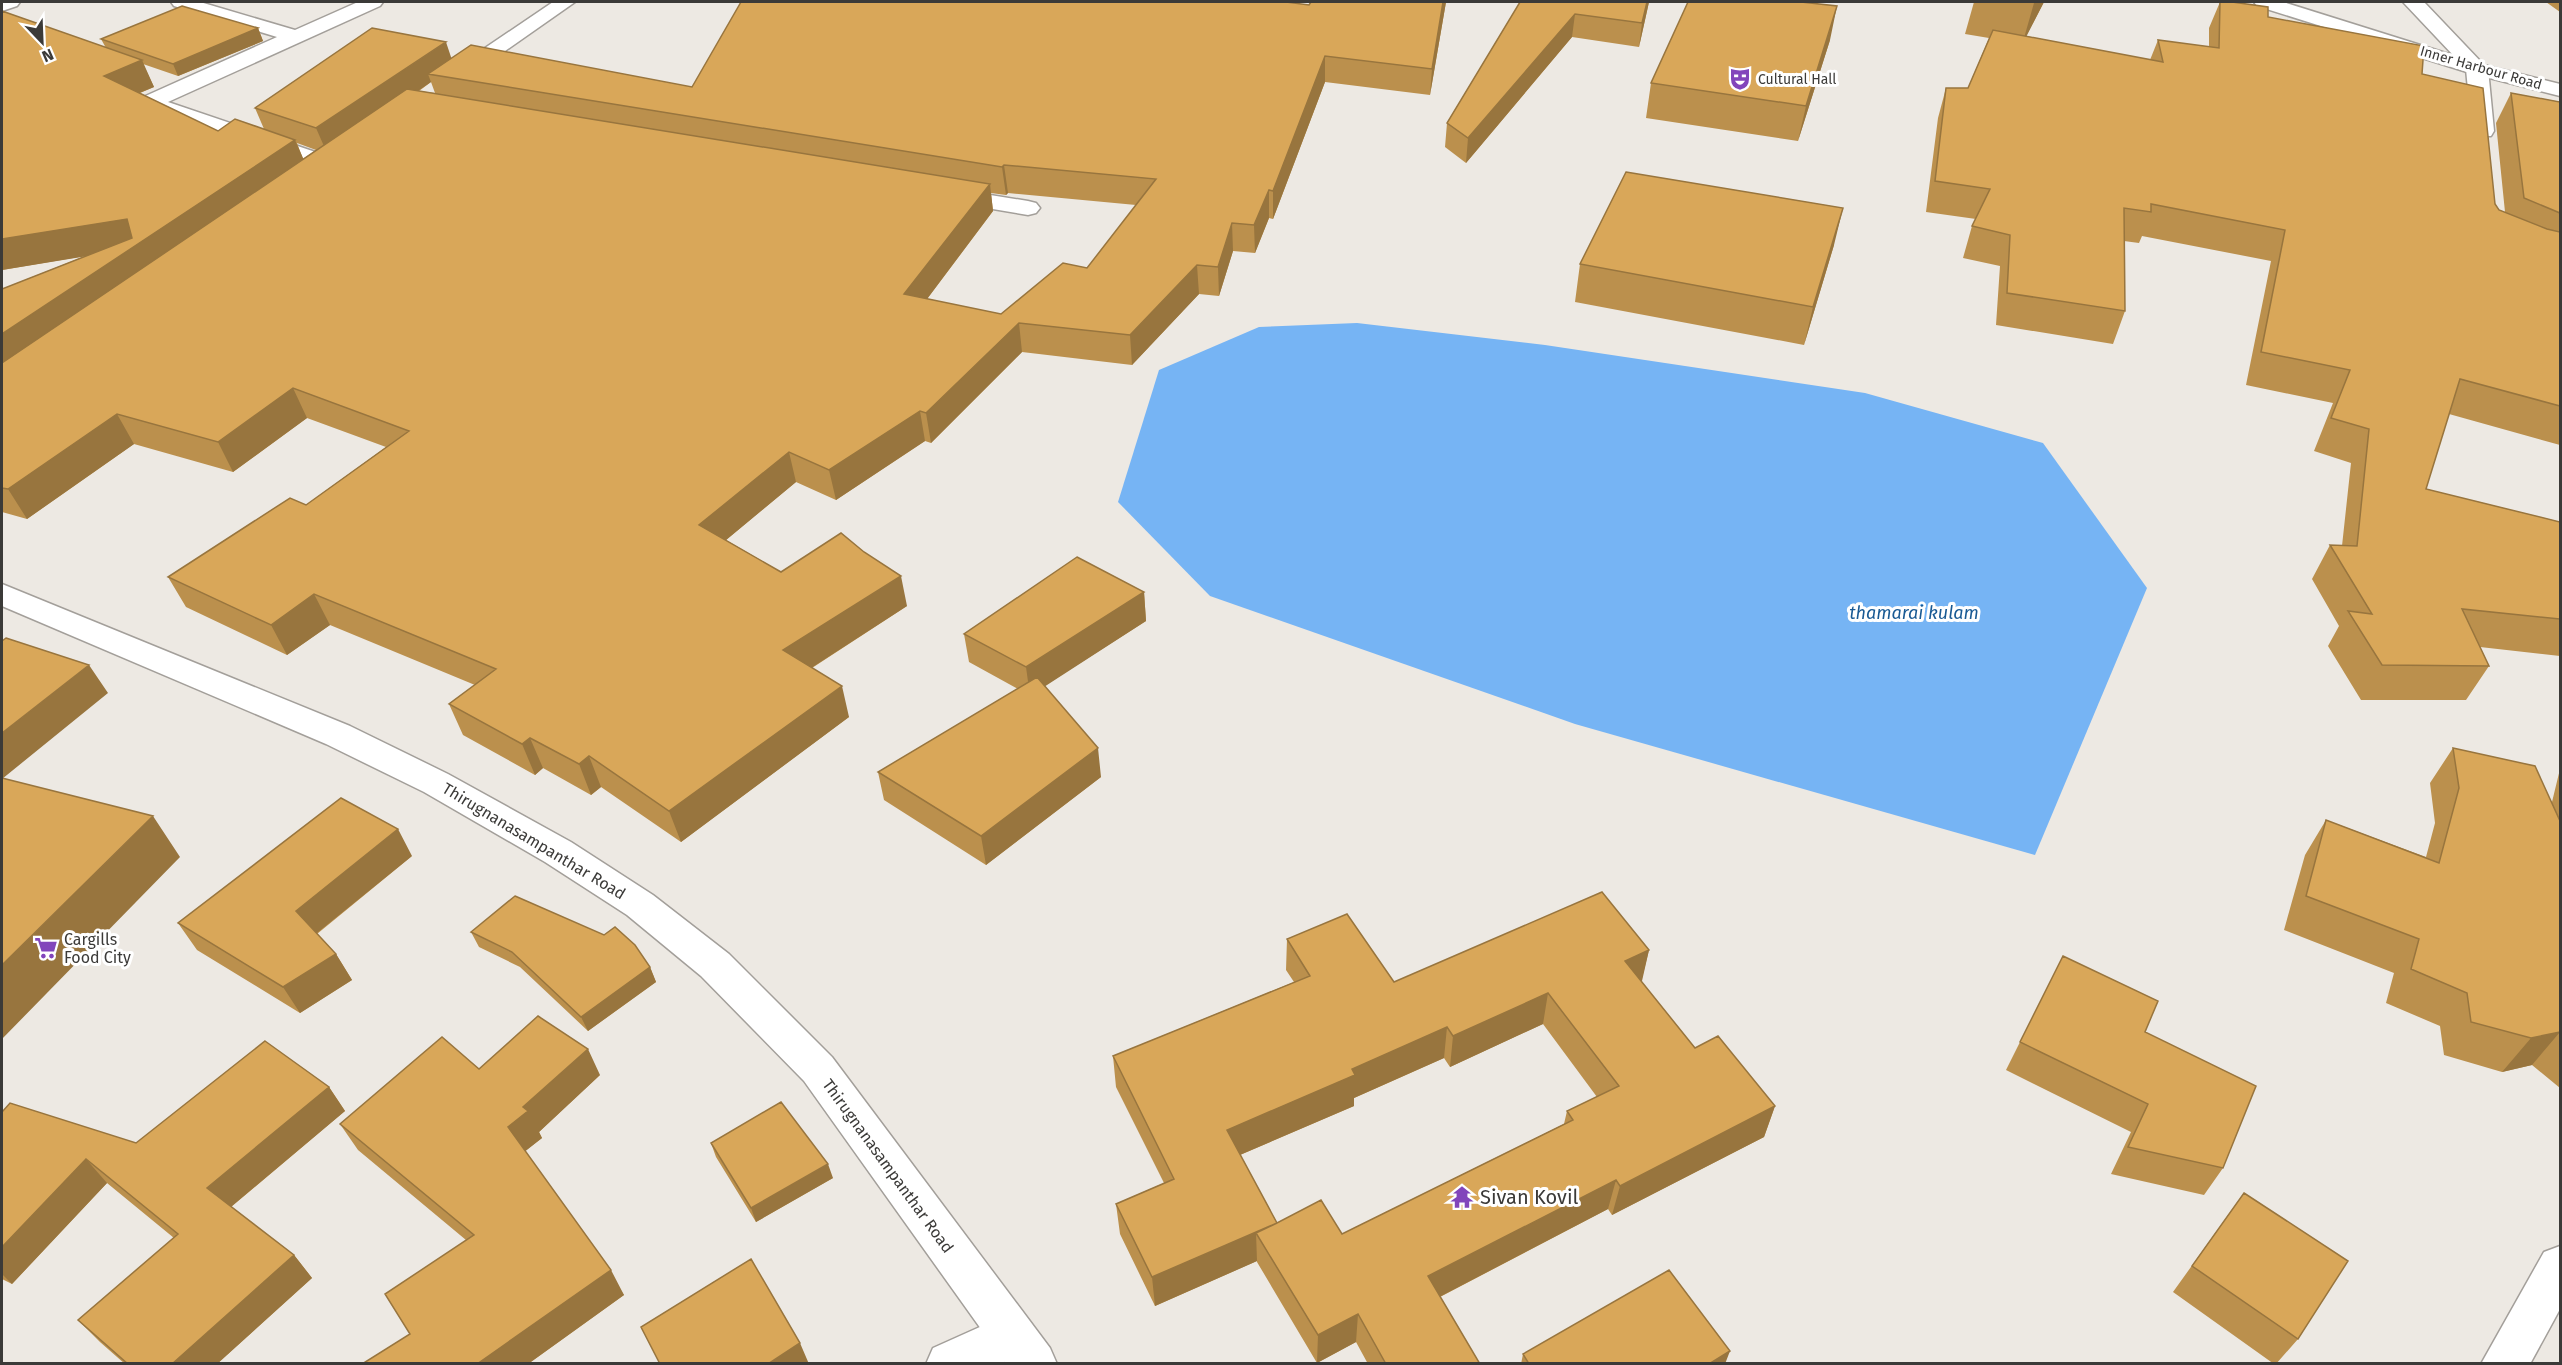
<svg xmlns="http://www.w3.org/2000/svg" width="2562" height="1365" font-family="'Fira Sans',sans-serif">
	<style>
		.water { fill: #76b4f4 }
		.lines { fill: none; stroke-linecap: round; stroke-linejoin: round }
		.minor-casing { stroke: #a39f9a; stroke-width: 3 }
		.major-casing { stroke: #a39f9a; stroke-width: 3 }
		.highway-casing { stroke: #a39f9a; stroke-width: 3 }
		.minor { fill: #fff; fill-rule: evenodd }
		.major { fill: #fff; fill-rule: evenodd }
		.highway { fill: #fff; fill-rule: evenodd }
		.wall { fill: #bb904d; fill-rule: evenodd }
		.shaded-wall { fill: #98753e }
		.building { fill: #d9a759; stroke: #98753e; stroke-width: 1.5; fill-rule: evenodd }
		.labels { text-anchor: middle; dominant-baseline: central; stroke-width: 6; stroke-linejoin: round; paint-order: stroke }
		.far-street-label { font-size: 14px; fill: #3b3a38; stroke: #fff }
		.far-poi-label { font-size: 14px; fill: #3b3a38; stroke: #fff; text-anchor: start }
		.street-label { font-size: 16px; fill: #3b3a38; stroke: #fff }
		.poi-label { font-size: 16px; fill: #3b3a38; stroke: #fff; text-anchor: start }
		.water-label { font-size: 18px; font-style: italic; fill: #195a94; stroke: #fff }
		.near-poi-label { font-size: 20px; fill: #3b3a38; stroke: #fff; text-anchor: start }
	</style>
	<rect width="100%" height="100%" fill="#ede9e3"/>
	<!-- water -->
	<path class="water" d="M 1357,323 L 1545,345 L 1865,393 L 2043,443 L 2147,588 L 2035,855 L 1575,724 L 1210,596 L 1118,502 L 1159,370 L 1259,327 Z"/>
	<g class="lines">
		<!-- minor casing -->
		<g class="minor-casing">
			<path id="minor" d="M 2,2 L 20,2 L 17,6 L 2,11 Z
				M 171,2 L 200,2 L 295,30 L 358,2 L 383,2 L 380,6 L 168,102 L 336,159 L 339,164 L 336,169 L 320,169 L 141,108 L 138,103 L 141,98 L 277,37 L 174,6 Z
				M 2477,63 L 2484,65 L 2488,69 L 2494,131 L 2491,136 L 2475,136 L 2472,131 L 2466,69 L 2470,65 Z
				M 947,188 L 1028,201 L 1036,203 L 1040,208 L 1036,213 L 1028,215 L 939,200 L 935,195 L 939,190 Z
				M 2560,1246 L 2560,1309 L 2530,1364 L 2481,1364 L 2544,1252 Z
				M 1011,1313 L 1027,1319 L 1034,1335 L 1027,1351 L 1000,1364 L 926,1364 L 933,1348 Z"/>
		</g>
		<!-- major casing -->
		<g class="major-casing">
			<path id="major" d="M 553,2 L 575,2 L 465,79 L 451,79 L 447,75 L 451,71 Z
				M 2403,2 L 2424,2 L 2484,65 L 2488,69 L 2484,73 L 2470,73 Z
				M 2,584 L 350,726 L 448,774 L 571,842 L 653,895 L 729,954 L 832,1057 L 1050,1348 L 1057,1364 L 1006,1364 L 804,1081 L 701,976 L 627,915 L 545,862 L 424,792 L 326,744 L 2,606 Z"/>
		</g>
		<!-- highway casing -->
		<g class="highway-casing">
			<path id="highway" d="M 2254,2 L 2283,2 L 2484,65 L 2560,84 L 2560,96 L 2470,73 L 2257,6 Z"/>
		</g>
		<!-- minor -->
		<use href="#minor" class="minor"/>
		<!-- major -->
		<use href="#major" class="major"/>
		<!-- highway -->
		<use href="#highway" class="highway"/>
	</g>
	<!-- wall -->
	<path class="wall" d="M 1311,2 L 1446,2 L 1430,95 L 1325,82 L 1273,219 L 1269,218 L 1255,253 L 1233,251 L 1219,296 L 1199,294 L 1132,365 L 1022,352 L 931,443 L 925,441 L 836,500 L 796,482 L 726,540 L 781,572 L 907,606 L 812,668 L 849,717 L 681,842 L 601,787 L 591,795 L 543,768 L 535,775 L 463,735 L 449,704 L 475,685 L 330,625 L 287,655 L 186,607 L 168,577 L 306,505 L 386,447 L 307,418 L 233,472 L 134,444 L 27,519 L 2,512 L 2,289 L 85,256 L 2,270 L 2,11 L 106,48 L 101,39 L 258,28 L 263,41 L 178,76 L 143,64 L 154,87 L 140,93 L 218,131 L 264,129 L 255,108 L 452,58 L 692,87 L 1309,5 ZM 431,82 L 435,93 L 419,91 ZM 297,143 L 316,150 L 303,159 ZM 991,193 L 1006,195 L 1008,193 L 1136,205 L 1087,268 L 1001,314 L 927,299 L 993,211 Z
		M 1520,2 L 1649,2 L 1639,47 L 1572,37 L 1466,163 L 1445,147 L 1447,123 Z
		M 1974,2 L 2044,2 L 2026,36 L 2150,60 L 2158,40 L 2209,47 L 2209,28 L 2220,2 L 2232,2 L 2268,17 L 2422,74 L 2499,210 L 2505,212 L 2496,123 L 2511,93 L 2560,102 L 2560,445 L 2449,414 L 2426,489 L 2560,522 L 2560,656 L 2480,647 L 2489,666 L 2466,700 L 2361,700 L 2328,646 L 2339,626 L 2312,579 L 2330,545 L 2342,546 L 2351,463 L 2314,451 L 2333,403 L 2246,385 L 2271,261 L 2142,236 L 2139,243 L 2124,241 L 2125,311 L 2113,344 L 1996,325 L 2000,266 L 1963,258 L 1972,226 L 1976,219 L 1926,212 L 1938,118 L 1946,88 L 1968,88 L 1989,38 L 1965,34 Z
		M 2546,2 L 2560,2 L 2560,12 Z
		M 1830,40 L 1798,141 L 1646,118 L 1651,83 Z
		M 1834,245 L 1804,345 L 1575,302 L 1580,264 Z
		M 1144,592 L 1146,621 L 1044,686 L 1101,777 L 986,865 L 884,800 L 878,772 L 1018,689 L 969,662 L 964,634 Z
		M 2453,748 L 2552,802 L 2560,769 L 2560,1088 L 2532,1065 L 2502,1072 L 2444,1055 L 2440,1026 L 2386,1003 L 2394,973 L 2284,930 L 2305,855 L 2326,820 L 2426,857 L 2435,823 L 2430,783 Z
		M 412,856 L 317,934 L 336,954 L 352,980 L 300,1013 L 197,950 L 178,923 Z
		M 471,932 L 650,967 L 656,982 L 588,1031 L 520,967 L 479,947 Z
		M 1287,939 L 1394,982 L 1649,950 L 1641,982 L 1695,1048 L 1775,1106 L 1764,1137 L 1612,1215 L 1608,1209 L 1440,1297 L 1480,1364 L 1368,1364 L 1356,1342 L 1317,1363 L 1257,1262 L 1257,1261 L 1155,1306 L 1120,1234 L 1116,1204 L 1164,1183 L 1116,1087 L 1113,1056 L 1294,982 L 1286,970 ZM 1543,1024 L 1597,1097 L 1567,1111 L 1564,1124 L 1342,1234 L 1277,1223 L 1240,1155 L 1354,1106 L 1354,1098 L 1444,1058 L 1450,1067 Z
		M 2063,956 L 2145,1032 L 2223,1168 L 2204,1195 L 2111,1174 L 2131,1132 L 2006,1070 Z
		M 479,1069 L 600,1075 L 539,1132 L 542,1138 L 525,1151 L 624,1295 L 528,1364 L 362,1364 L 410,1334 L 466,1240 L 358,1150 L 340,1124 Z
		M 329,1087 L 345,1111 L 231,1207 L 294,1255 L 312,1278 L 217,1364 L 125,1364 L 100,1342 L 78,1320 L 174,1238 L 107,1183 L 12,1284 L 2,1279 L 2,1112 L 136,1143 Z
		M 711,1143 L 833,1178 L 756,1222 L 716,1157 Z
		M 2244,1193 L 2298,1339 L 2276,1364 L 2274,1364 L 2173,1292 Z
		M 1523,1354 L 1725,1364 L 1521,1364 Z"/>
	<!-- shaded-wall -->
	<path class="shaded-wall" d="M 1443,2 L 1446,2 L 1430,95 L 1432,69 Z
		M 1647,2 L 1649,2 L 1639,47 L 1642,23 Z
		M 2035,2 L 2044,2 L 2022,45 L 2034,3 Z
		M 1837,6 L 1830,40 L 1798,141 L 1806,106 Z
		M 1575,14 L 1572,37 L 1466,163 L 1468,138 Z
		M 258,28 L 263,41 L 178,76 L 173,64 Z
		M 446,42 L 454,66 L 428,74 L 431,82 L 327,153 L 316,128 Z
		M 1325,56 L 1325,82 L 1273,219 L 1273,191 Z
		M 142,60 L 154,87 L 117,102 L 104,76 Z
		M 295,140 L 307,167 L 2,375 L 2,334 L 130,249 L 2,270 L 2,239 Z
		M 1004,165 L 1008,193 L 1006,195 L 1002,167 Z
		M 990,184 L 993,211 L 909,323 L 904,294 Z
		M 1269,190 L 1269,218 L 1255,253 L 1254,225 Z
		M 1843,208 L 1834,245 L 1804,345 L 1813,307 Z
		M 1232,223 L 1233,251 L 1219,296 L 1218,267 Z
		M 1197,265 L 1199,294 L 1132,365 L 1130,335 Z
		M 1019,323 L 1022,352 L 931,443 L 926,413 Z
		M 293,388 L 307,418 L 233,472 L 218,442 Z
		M 920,411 L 925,441 L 836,500 L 829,470 Z
		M 117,414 L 134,444 L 27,519 L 8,489 Z
		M 789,452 L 796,482 L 708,555 L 699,525 Z
		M 901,576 L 907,606 L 791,681 L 783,650 Z
		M 1144,592 L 1146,621 L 1030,696 L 1026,667 Z
		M 314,594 L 330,625 L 287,655 L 271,625 Z
		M 89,665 L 108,693 L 2,779 L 2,733 Z
		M 842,686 L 849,717 L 681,842 L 669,811 Z
		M 530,738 L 543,768 L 535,775 L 522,744 Z
		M 1098,748 L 1101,777 L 986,865 L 981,836 Z
		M 589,756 L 601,787 L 591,795 L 579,764 Z
		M 153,816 L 180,857 L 2,1039 L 2,965 Z
		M 398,829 L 412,856 L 312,937 L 296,911 Z
		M 1649,950 L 1642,981 L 1618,993 L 1625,961 Z
		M 336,954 L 352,980 L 300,1013 L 283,987 Z
		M 650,967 L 656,982 L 588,1031 L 581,1017 Z
		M 1548,993 L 1543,1024 L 1450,1067 L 1453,1036 Z
		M 1447,1027 L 1444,1058 L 1354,1098 L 1354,1106 L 1228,1160 L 1227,1130 L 1352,1069 Z
		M 2560,1032 L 2532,1065 L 2502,1072 L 2531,1038 Z
		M 588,1049 L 600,1075 L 539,1132 L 542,1138 L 523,1153 L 508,1127 L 523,1107 Z
		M 329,1087 L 345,1111 L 226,1211 L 207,1188 Z
		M 1775,1106 L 1764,1137 L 1612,1215 L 1620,1186 Z
		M 86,1159 L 107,1183 L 12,1284 L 2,1274 L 2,1247 Z
		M 828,1164 L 833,1178 L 756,1222 L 751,1208 Z
		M 1616,1180 L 1608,1209 L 1424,1305 L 1428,1276 Z
		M 1277,1223 L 1256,1233 L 1257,1261 L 1155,1306 L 1152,1277 Z
		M 294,1255 L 312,1278 L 217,1364 L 172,1364 Z
		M 611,1270 L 624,1295 L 528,1364 L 477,1364 Z
		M 1358,1314 L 1356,1342 L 1317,1363 L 1318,1335 Z
		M 800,1343 L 809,1364 L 768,1364 Z
		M 1730,1351 L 1725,1364 L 1709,1364 Z"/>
	<!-- building -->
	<path class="building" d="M 741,2 L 1286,2 L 1309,5 L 1311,2 L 1443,2 L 1432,69 L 1325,56 L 1273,191 L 1269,190 L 1254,225 L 1232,223 L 1218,267 L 1197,265 L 1130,335 L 1019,323 L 926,413 L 920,411 L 829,470 L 789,452 L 699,525 L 781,572 L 841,533 L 864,552 L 901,576 L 783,650 L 842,686 L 669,811 L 589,756 L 579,764 L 530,738 L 522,744 L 449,704 L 496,669 L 314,594 L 271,625 L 168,577 L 290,498 L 306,505 L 409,431 L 293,388 L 218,442 L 117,414 L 8,489 L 2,488 L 2,363 L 407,89 L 990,184 L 904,294 L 1001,314 L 1063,263 L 1087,268 L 1156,179 L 1004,165 L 1002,167 L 428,74 L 471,45 L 692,87 Z
		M 1520,2 L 1647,2 L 1642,23 L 1575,14 L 1468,138 L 1447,123 Z
		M 1688,2 L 1801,2 L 1837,6 L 1806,106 L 1651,83 Z
		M 2220,2 L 2232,2 L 2268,7 L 2268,17 L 2424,46 L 2422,74 L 2483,88 L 2495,204 L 2499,210 L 2547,229 L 2560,232 L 2560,406 L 2460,379 L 2426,489 L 2560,522 L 2560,619 L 2462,609 L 2489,666 L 2382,665 L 2348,611 L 2372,614 L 2330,545 L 2357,546 L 2369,429 L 2331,418 L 2350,370 L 2261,352 L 2285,230 L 2151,204 L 2151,212 L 2124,208 L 2125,311 L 2007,293 L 2010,235 L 1972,226 L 1990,189 L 1935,181 L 1946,88 L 1968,88 L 1993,30 L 2163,62 L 2158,40 L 2219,48 Z
		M 182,6 L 258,28 L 173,64 L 101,39 Z
		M 2,11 L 142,60 L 104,76 L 218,131 L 235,119 L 295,140 L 2,334 L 2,289 L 132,238 L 127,219 L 2,239 Z
		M 372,28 L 446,42 L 316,128 L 255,108 Z
		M 2511,93 L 2560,102 L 2560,213 L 2524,198 Z
		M 1626,172 L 1843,208 L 1813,307 L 1580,264 Z
		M 1077,557 L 1144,592 L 1026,667 L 964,634 Z
		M 6,638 L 89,665 L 2,733 L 2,641 Z
		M 1037,677 L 1098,748 L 981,836 L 878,772 Z
		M 2453,748 L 2535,766 L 2560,821 L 2560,1032 L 2531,1038 L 2471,1022 L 2467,993 L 2411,969 L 2419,939 L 2306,896 L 2326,820 L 2439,863 L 2459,788 Z
		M 2,778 L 153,816 L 2,965 Z
		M 341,798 L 398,829 L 296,911 L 336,954 L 283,987 L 178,923 Z
		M 1602,892 L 1649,950 L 1625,961 L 1695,1048 L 1718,1036 L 1775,1106 L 1620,1186 L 1616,1180 L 1428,1276 L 1480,1364 L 1386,1364 L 1358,1314 L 1318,1335 L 1256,1233 L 1277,1223 L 1152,1277 L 1116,1204 L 1174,1179 L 1113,1056 L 1310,976 L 1287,939 L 1347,914 L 1394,982 ZM 1548,993 L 1619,1086 L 1567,1111 L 1573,1120 L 1342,1234 L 1321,1200 L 1277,1223 L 1227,1130 L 1355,1075 L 1352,1069 L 1447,1027 L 1453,1036 Z
		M 515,896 L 604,935 L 615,927 L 635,945 L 650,967 L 581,1017 L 512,952 L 471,932 Z
		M 2063,956 L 2158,1001 L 2145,1032 L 2256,1086 L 2223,1168 L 2128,1147 L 2148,1104 L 2020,1042 Z
		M 538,1016 L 588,1049 L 523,1107 L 528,1111 L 508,1127 L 611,1270 L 477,1364 L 362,1364 L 410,1334 L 385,1294 L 474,1235 L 340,1124 L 442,1037 L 479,1069 Z
		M 265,1041 L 329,1087 L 207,1188 L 294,1255 L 172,1364 L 128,1364 L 78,1320 L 178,1234 L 86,1159 L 2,1247 L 2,1112 L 10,1103 L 136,1143 Z
		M 781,1102 L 828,1164 L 751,1208 L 711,1143 Z
		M 2244,1193 L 2348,1261 L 2298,1339 L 2192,1266 Z
		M 751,1259 L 800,1343 L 768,1364 L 660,1364 L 641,1327 Z
		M 1669,1270 L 1730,1351 L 1709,1364 L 1529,1364 L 1523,1354 Z"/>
	<!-- icons -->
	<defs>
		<g id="theatre-bare" transform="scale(1.8)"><path d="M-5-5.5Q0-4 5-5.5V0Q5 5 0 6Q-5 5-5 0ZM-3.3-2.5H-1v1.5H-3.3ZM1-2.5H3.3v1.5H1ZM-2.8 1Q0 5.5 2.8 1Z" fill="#8245bb" stroke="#fff" stroke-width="2.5" paint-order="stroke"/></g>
		<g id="supermarket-bare" transform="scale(1.8)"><path d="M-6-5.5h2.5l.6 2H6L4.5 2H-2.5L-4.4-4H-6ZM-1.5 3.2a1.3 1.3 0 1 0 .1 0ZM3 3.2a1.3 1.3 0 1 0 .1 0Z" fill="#8245bb" stroke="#fff" stroke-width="2.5" paint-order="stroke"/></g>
		<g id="temple-bare" transform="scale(1.8)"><path d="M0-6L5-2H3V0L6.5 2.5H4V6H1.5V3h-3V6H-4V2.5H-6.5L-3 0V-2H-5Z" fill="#8245bb" stroke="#fff" stroke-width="2.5" paint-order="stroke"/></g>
	</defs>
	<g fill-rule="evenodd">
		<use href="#theatre-bare" x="1740" y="79"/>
		<use href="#supermarket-bare" x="46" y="948"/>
		<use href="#temple-bare" x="1462" y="1197"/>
	</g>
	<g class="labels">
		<!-- far-street labels -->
		<g class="far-street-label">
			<text transform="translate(2481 68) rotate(16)">Inner Harbour Road</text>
		</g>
		<!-- far-poi labels -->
		<g class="far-poi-label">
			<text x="1758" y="79">Cultural Hall</text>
		</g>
		<!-- street labels -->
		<g class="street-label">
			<text transform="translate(534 841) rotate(31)">Thirugnanasampanthar Road</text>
			<text transform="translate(888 1166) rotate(54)">Thirugnanasampanthar Road</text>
		</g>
		<!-- poi labels -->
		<g class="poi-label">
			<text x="64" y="939">Cargills<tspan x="64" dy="18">Food City</tspan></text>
		</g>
		<!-- water labels -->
		<g class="water-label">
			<text x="1914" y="613">thamarai kulam</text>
		</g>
		<!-- near-poi labels -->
		<g class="near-poi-label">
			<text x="1480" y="1197">Sivan Kovil</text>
		</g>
	</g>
	<!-- border -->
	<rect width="2562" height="1365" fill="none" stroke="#3b3a38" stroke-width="6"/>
	<!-- north arrow -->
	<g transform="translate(42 42) rotate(157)" stroke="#ffffff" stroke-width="4.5" paint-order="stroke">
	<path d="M0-4.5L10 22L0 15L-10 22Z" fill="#3b3a38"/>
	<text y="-9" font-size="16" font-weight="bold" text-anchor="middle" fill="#3b3a38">N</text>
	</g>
</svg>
